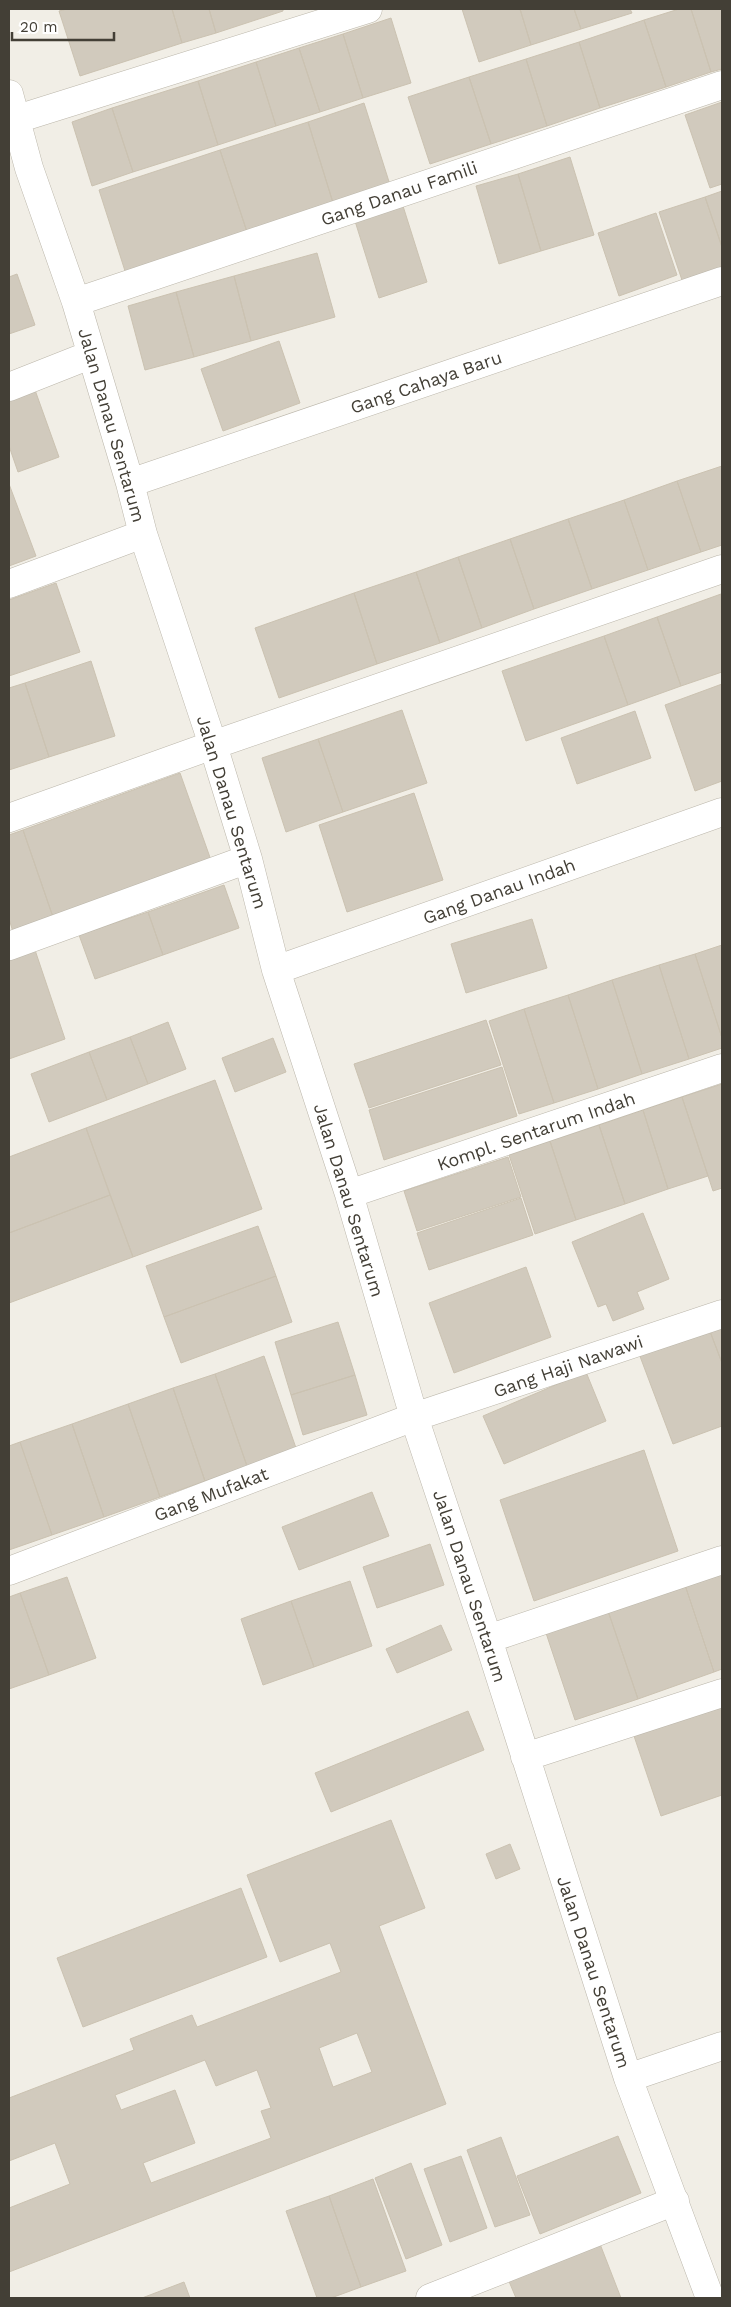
<svg xmlns="http://www.w3.org/2000/svg" width="731" height="2307" font-family="'Work Sans',sans-serif">
	<style>
		.building { fill: #d1cabd; stroke: #cbc2b1; fill-rule: evenodd }
		.lines { fill: none; stroke-linecap: round; stroke-linejoin: round }
		.minor-casing { stroke: #bbb6aa; stroke-width: 29 }
		.minor { stroke: #fff; stroke-width: 28 }
		.labels { text-anchor: middle; dominant-baseline: central; stroke-width: 4; stroke-linejoin: round; paint-order: stroke }
		.street-label { font-size: 18px; fill: #433f36; stroke: #fff }
	</style>
	<rect width="100%" height="100%" fill="#f1eee6"/>
	<!-- building -->
	<path class="building" d="M 67,9 L 172,9 L 182,43 L 80,76 L 59,11 Z
		M 172,9 L 209,9 L 216,33 L 182,43 Z
		M 209,9 L 283,9 L 283,11 L 216,33 Z
		M 462,9 L 520,9 L 531,45 L 479,62 Z
		M 520,9 L 574,9 L 581,29 L 531,45 Z
		M 574,9 L 630,9 L 632,13 L 581,29 Z
		M 679,9 L 691,9 L 711,72 L 666,87 L 644,20 Z
		M 691,9 L 722,9 L 722,69 L 711,72 Z
		M 391,18 L 411,83 L 363,98 L 343,34 Z
		M 644,20 L 666,87 L 600,108 L 579,42 Z
		M 343,34 L 363,98 L 320,112 L 299,48 Z
		M 579,42 L 600,108 L 547,126 L 526,59 Z
		M 299,48 L 320,112 L 276,126 L 256,62 Z
		M 526,59 L 547,126 L 491,144 L 469,77 Z
		M 256,62 L 276,126 L 218,145 L 198,81 Z
		M 469,77 L 491,144 L 430,164 L 408,97 Z
		M 198,81 L 218,145 L 133,172 L 112,108 Z
		M 722,102 L 722,184 L 710,188 L 685,115 Z
		M 364,103 L 391,188 L 334,206 L 308,122 Z
		M 112,108 L 133,172 L 92,186 L 72,122 Z
		M 308,122 L 334,206 L 248,235 L 220,150 Z
		M 220,150 L 248,235 L 126,274 L 99,190 Z
		M 570,157 L 594,235 L 541,251 L 518,174 Z
		M 518,174 L 541,251 L 499,264 L 476,186 Z
		M 722,191 L 722,247 L 705,197 Z
		M 705,197 L 722,247 L 722,276 L 685,289 L 659,212 Z
		M 403,206 L 427,282 L 379,298 L 355,221 Z
		M 656,213 L 677,275 L 619,296 L 598,233 Z
		M 317,253 L 335,317 L 251,341 L 234,276 Z
		M 17,274 L 35,325 L 9,334 L 9,277 Z
		M 234,276 L 251,341 L 194,357 L 176,292 Z
		M 176,292 L 194,357 L 145,370 L 128,306 Z
		M 279,341 L 300,403 L 223,431 L 201,369 Z
		M 35,390 L 59,457 L 18,472 L 9,446 L 9,399 Z
		M 722,466 L 722,545 L 701,552 L 677,481 Z
		M 677,481 L 701,552 L 648,570 L 624,500 Z
		M 9,484 L 36,556 L 9,566 Z
		M 624,500 L 648,570 L 592,589 L 568,519 Z
		M 568,519 L 592,589 L 534,609 L 510,539 Z
		M 510,539 L 534,609 L 482,628 L 458,557 Z
		M 458,557 L 482,628 L 440,643 L 416,572 Z
		M 416,572 L 440,643 L 377,664 L 354,593 Z
		M 56,583 L 80,652 L 9,676 L 9,600 Z
		M 354,593 L 377,664 L 279,698 L 255,628 Z
		M 721,594 L 722,672 L 681,686 L 657,617 Z
		M 657,617 L 681,686 L 628,705 L 604,636 Z
		M 604,636 L 628,705 L 526,741 L 502,671 Z
		M 91,661 L 115,736 L 49,757 L 25,683 Z
		M 25,683 L 49,757 L 9,770 L 9,688 Z
		M 722,684 L 722,781 L 695,791 L 665,705 Z
		M 402,710 L 427,783 L 343,812 L 318,739 Z
		M 635,711 L 651,758 L 577,784 L 561,738 Z
		M 318,739 L 343,812 L 286,832 L 262,758 Z
		M 180,773 L 212,863 L 54,920 L 23,830 Z
		M 414,793 L 443,880 L 347,912 L 319,825 Z
		M 23,830 L 54,920 L 14,935 L 9,919 L 9,835 Z
		M 224,885 L 239,928 L 163,955 L 148,912 Z
		M 148,912 L 163,955 L 95,979 L 79,935 Z
		M 532,919 L 547,968 L 466,993 L 451,944 Z
		M 722,945 L 722,1038 L 695,954 Z
		M 35,950 L 65,1039 L 9,1059 L 9,959 Z
		M 695,954 L 722,1038 L 722,1048 L 689,1059 L 659,965 Z
		M 659,965 L 689,1059 L 642,1074 L 612,980 Z
		M 612,980 L 642,1074 L 598,1089 L 568,995 Z
		M 568,995 L 598,1089 L 554,1103 L 524,1009 Z
		M 524,1009 L 554,1103 L 519,1114 L 489,1021 Z
		M 486,1020 L 501,1065 L 369,1108 L 354,1064 Z
		M 168,1022 L 186,1069 L 148,1084 L 130,1037 Z
		M 130,1037 L 148,1084 L 107,1100 L 89,1052 Z
		M 273,1038 L 286,1072 L 235,1092 L 222,1058 Z
		M 89,1052 L 107,1100 L 49,1122 L 31,1074 Z
		M 502,1067 L 517,1116 L 384,1160 L 369,1110 Z
		M 215,1080 L 262,1209 L 133,1257 L 86,1128 Z
		M 722,1084 L 722,1188 L 713,1191 L 682,1097 Z
		M 682,1097 L 708,1176 L 668,1189 L 643,1110 Z
		M 643,1110 L 668,1189 L 625,1204 L 599,1125 Z
		M 599,1125 L 625,1204 L 576,1220 L 550,1141 Z
		M 86,1128 L 110,1195 L 9,1233 L 9,1157 Z
		M 550,1141 L 576,1220 L 535,1234 L 509,1155 Z
		M 508,1157 L 521,1197 L 417,1231 L 404,1191 Z
		M 110,1195 L 133,1257 L 9,1303 L 9,1233 Z
		M 521,1198 L 533,1235 L 429,1270 L 417,1233 Z
		M 643,1213 L 669,1279 L 637,1292 L 644,1309 L 613,1321 L 606,1304 L 598,1307 L 572,1242 Z
		M 258,1226 L 276,1276 L 164,1317 L 146,1266 Z
		M 526,1267 L 551,1337 L 454,1373 L 429,1303 Z
		M 276,1276 L 292,1322 L 181,1363 L 164,1317 Z
		M 722,1320 L 722,1363 L 708,1326 Z
		M 338,1322 L 355,1375 L 291,1395 L 275,1342 Z
		M 708,1326 L 722,1363 L 722,1426 L 673,1444 L 638,1351 Z
		M 264,1356 L 296,1448 L 247,1466 L 215,1374 Z
		M 586,1372 L 606,1421 L 504,1464 L 483,1416 Z
		M 215,1374 L 247,1466 L 205,1481 L 173,1388 Z
		M 355,1375 L 367,1415 L 303,1435 L 291,1395 Z
		M 173,1388 L 205,1481 L 160,1497 L 128,1404 Z
		M 128,1404 L 160,1497 L 104,1517 L 72,1424 Z
		M 72,1424 L 104,1517 L 52,1535 L 20,1442 Z
		M 20,1442 L 52,1535 L 9,1550 L 9,1446 Z
		M 644,1450 L 678,1551 L 534,1601 L 500,1500 Z
		M 372,1492 L 389,1536 L 299,1570 L 282,1527 Z
		M 430,1544 L 444,1585 L 377,1608 L 363,1567 Z
		M 722,1569 L 722,1669 L 714,1672 L 684,1582 Z
		M 67,1577 L 96,1658 L 49,1675 L 20,1593 Z
		M 350,1581 L 372,1646 L 314,1667 L 291,1601 Z
		M 684,1582 L 714,1672 L 638,1699 L 607,1608 Z
		M 20,1593 L 49,1675 L 9,1689 L 9,1597 Z
		M 291,1601 L 314,1667 L 263,1685 L 241,1619 Z
		M 607,1608 L 638,1699 L 575,1720 L 545,1630 Z
		M 441,1625 L 452,1650 L 397,1673 L 386,1649 Z
		M 722,1699 L 722,1795 L 661,1816 L 632,1730 Z
		M 468,1711 L 484,1750 L 331,1812 L 315,1773 Z
		M 391,1820 L 425,1908 L 379,1926 L 446,2104 L 9,2272 L 9,2208 L 70,2184 L 55,2143 L 9,2161 L 9,2098 L 134,2050 L 130,2039 L 192,2015 L 197,2027 L 341,1972 L 330,1943 L 280,1962 L 247,1875 ZM 357,2033 L 372,2072 L 333,2087 L 319,2048 ZM 205,2060 L 216,2086 L 257,2070 L 271,2108 L 261,2111 L 271,2138 L 151,2183 L 143,2163 L 195,2143 L 175,2090 L 121,2110 L 115,2095 Z
		M 510,1844 L 520,1869 L 496,1879 L 486,1854 Z
		M 241,1888 L 267,1957 L 83,2027 L 57,1958 Z
		M 618,2136 L 641,2193 L 540,2234 L 517,2176 Z
		M 501,2137 L 530,2215 L 495,2227 L 467,2150 Z
		M 461,2156 L 487,2228 L 450,2242 L 424,2169 Z
		M 411,2163 L 442,2245 L 406,2259 L 375,2178 Z
		M 373,2179 L 406,2271 L 361,2287 L 329,2196 Z
		M 329,2196 L 361,2287 L 331,2298 L 317,2298 L 286,2211 Z
		M 600,2244 L 621,2298 L 516,2298 L 508,2279 Z
		M 184,2282 L 190,2298 L 142,2298 Z"/>
	<g class="lines">
		<!-- minor casing -->
		<g class="minor-casing">
			<path id="minor" d="M 9,94 L 29,168 L 76,302 L 130,483 L 143,534 L 213,745 L 248,859 L 276,970 L 349,1194 L 414,1417 L 488,1639 L 628,2078 L 710,2298
				M 17,119 L 368,9
				M 76,302 L 722,85
				M 9,387 L 90,355
				M 130,483 L 722,281
				M 9,584 L 143,534
				M 9,818 L 213,745 L 722,569
				M 9,946 L 248,859
				M 276,970 L 722,812
				M 349,1194 L 722,1068
				M 9,1571 L 414,1417 L 722,1314
				M 488,1639 L 722,1560
				M 525,1757 L 722,1693
				M 628,2078 L 722,2046
				M 430,2298 L 675,2201"/>
		</g>
		<!-- minor -->
		<use href="#minor" class="minor"/>
	</g>
	<g class="labels">
		<!-- street labels -->
		<g class="street-label">
			<text transform="translate(399 193) rotate(-19)">Gang Danau Famili</text>
			<text transform="translate(426 382) rotate(-19)">Gang Cahaya Baru</text>
			<text transform="translate(112 425) rotate(74)">Jalan Danau Sentarum</text>
			<text transform="translate(232 812) rotate(73)">Jalan Danau Sentarum</text>
			<text transform="translate(499 891) rotate(-20)">Gang Danau Indah</text>
			<text transform="translate(536 1131) rotate(-19)">Kompl. Sentarum Indah</text>
			<text transform="translate(349 1200) rotate(73)">Jalan Danau Sentarum</text>
			<text transform="translate(568 1366) rotate(-19)">Gang Haji Nawawi</text>
			<text transform="translate(211 1494) rotate(-21)">Gang Mufakat</text>
			<text transform="translate(470 1586) rotate(72)">Jalan Danau Sentarum</text>
			<text transform="translate(594 1972) rotate(72)">Jalan Danau Sentarum</text>
		</g>
	</g>
	<!-- border -->
	<rect width="731" height="2307" fill="none" stroke="#433f36" stroke-width="20"/>
	<!-- scale -->
	<path d="M12 32v8h102v-8" fill="none" stroke="#433f36" stroke-width="2.5"/>
	<text x="20" y="32" font-size="15" fill="#433f36" stroke="#ffffff" stroke-width="4" paint-order="stroke">20 m</text>
</svg>
